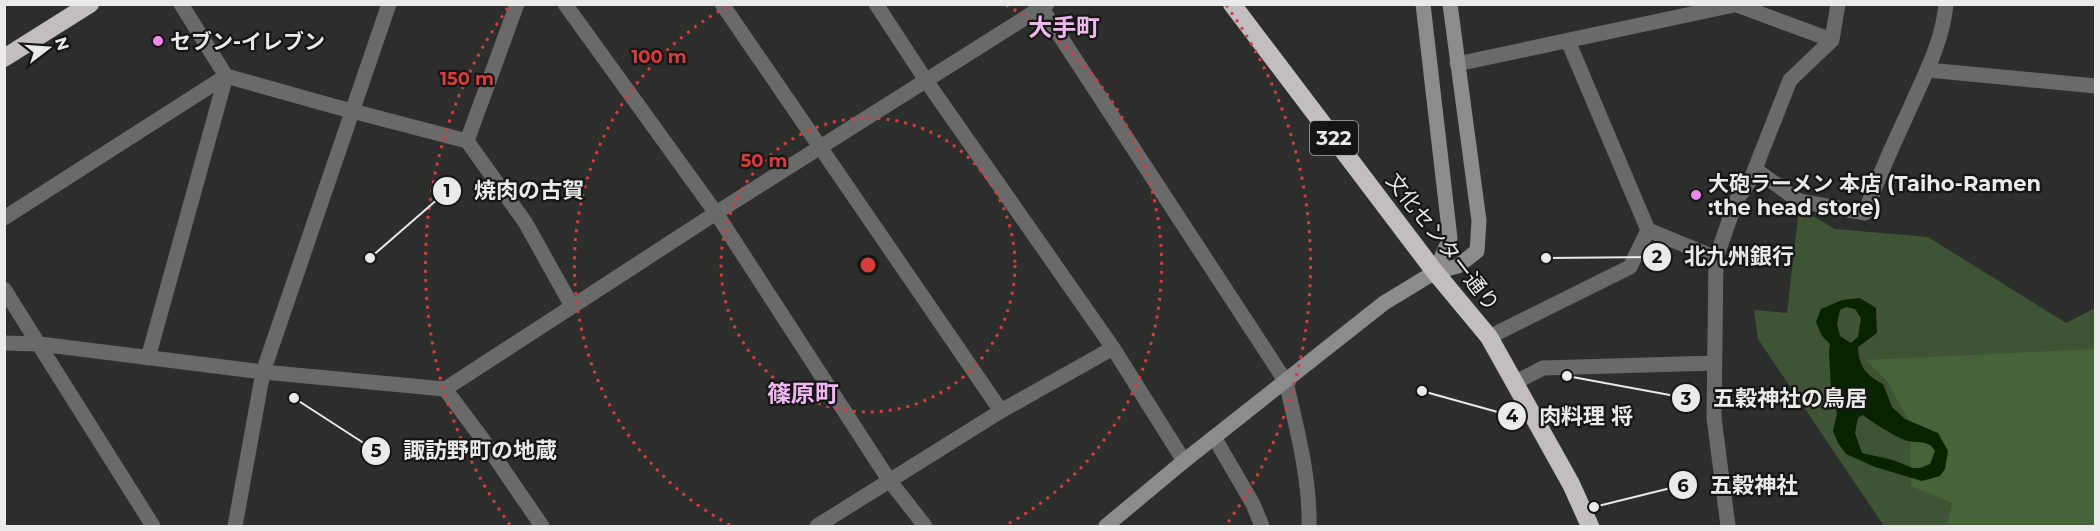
<svg xmlns="http://www.w3.org/2000/svg" width="2100" height="531" font-family="Montserrat,'Noto Sans JP',sans-serif">
	<style>
		.green { fill: #3e5435 }
		.forest { fill: #466339 }
		.water { fill: #082300; fill-rule: evenodd }
		.lines { fill: none; stroke-linecap: round; stroke-linejoin: round }
		.street { stroke: #6b6a6b; stroke-width: 15 }
		.secondary { stroke: #8e8b8e; stroke-width: 15 }
		.highway { stroke: #c1bdc1; stroke-width: 18 }
		.ring { fill: none; stroke: #d83c3b; stroke-width: 3; stroke-dasharray: 3 6 }
		.poi-dot { fill: #f28af3; stroke: #151614; stroke-width: 2 }
		.labels { text-anchor: middle; dominant-baseline: central; stroke-width: 4.5; stroke-linejoin: round; paint-order: stroke }
		.shield { fill: #151614; stroke: #a9aba9; stroke-width: 1.5 }
		.shield-label { font-size: 20px; font-weight: bold; fill: #e9ebe9 }
		.poi-label { font-size: 21px; font-weight: bold; fill: #e9ebe9; stroke: #151614; text-anchor: start }
		.street-label { font-size: 21px; fill: #e9ebe9; stroke: #151614 }
		.quarter-label { font-size: 24px; font-weight: bold; fill: #f1b7f1; stroke: #151614 }
		.centre { fill: #d83c3b; stroke: #151614; stroke-width: 3 }
		.ring-label { font-size: 18px; text-anchor: middle; font-weight: bold; fill: #d83c3b; stroke: #151614; stroke-width: 4.5; stroke-linejoin: round; paint-order: stroke }
		.leader { fill: none; stroke: #e9ebe9; stroke-width: 2 }
		.callout-dot { fill: #e9ebe9; stroke: #151614; stroke-width: 2 }
		.mark-label { font-size: 18px; text-anchor: middle; font-weight: bold; fill: #111 }
		.callout-label { font-size: 22px; text-anchor: middle; font-weight: bold; fill: #e9ebe9; stroke: #151614; stroke-width: 4.5; stroke-linejoin: round; paint-order: stroke }
	</style>
	<rect width="100%" height="100%" fill="#2b2e2a"/>
	<!-- green -->
	<path class="green" d="M 1799,208 L 1835,229 L 1928,237 L 2066,323 L 2095,308 L 2095,526 L 1884,526 L 1758,339 L 1754,310 L 1787,313 Z"/>
	<!-- forest -->
	<path class="forest" d="M 2095,349 L 2095,526 L 1947,526 L 1952,503 L 1911,486 L 1910,423 L 1887,381 L 1866,360 Z"/>
	<!-- water -->
	<path class="water" d="M 1860,298 L 1876,308 L 1877,333 L 1858,347 C 1859,367 1866,375 1883,384 L 1892,407 L 1905,419 L 1938,433 L 1948,451 L 1945,469 L 1940,476 L 1922,481 L 1875,467 L 1846,454 L 1838,443 L 1833,431 L 1837,414 L 1831,387 L 1829,351 L 1830,344 L 1822,336 L 1816,322 L 1821,309 L 1842,300 ZM 1846,307 L 1855,309 L 1861,318 L 1858,337 L 1851,343 L 1840,336 L 1837,324 L 1840,310 ZM 1863,415 C 1872,422 1895,437 1905,440 C 1917,444 1929,439 1935,451 L 1930,464 L 1920,468 L 1913,468 L 1893,460 L 1862,453 L 1855,433 L 1858,418 Z"/>
	<g class="lines">
		<!-- street -->
		<path class="street" d="M 181,4 L 226,76 L 333,106 L 467,141 L 525,222 L 572,306
			M 565,4 L 716,213 L 889,480 L 925,526
			M 722,4 L 1001,411
			M 876,4 L 927,82 L 1113,348 L 1184,461
			M 1039,4 L 1286,382 C 1297,429 1310,478 1309,526
			M 1734,4 L 1832,40
			M 1568,41 L 1648,230 L 1716,258
			M 1457,64 L 1734,5
			M 1928,70 L 2096,86
			M 467,141 L 517,4
			M 1755,169 L 1799,201 L 1865,213 C 1878,176 1895,141 1911,106 C 1925,74 1943,40 1946,4
			M 4,218 L 226,76
			M 4,289 L 153,526
			M 1489,337 L 1630,267 L 1648,230
			M 4,343 L 40,344 L 263,372 L 445,389 L 716,213 L 1047,4
			M 148,358 L 226,76
			M 1516,382 L 1543,368 L 1715,363
			M 445,389 L 481,437 L 542,526
			M 1214,437 L 1253,504 L 1262,526
			M 235,526 L 263,372 L 389,4
			M 817,526 L 1001,411 L 1113,348
			M 1728,526 L 1714,418 L 1716,258 L 1736,201 L 1751,179 L 1790,80 L 1832,40 L 1838,4"/>
		<!-- secondary -->
		<path class="secondary" d="M 1423,4 L 1450,238 L 1435,272
			M 1106,526 L 1184,461 L 1384,303 L 1435,272 L 1458,266 L 1477,251 L 1479,221 L 1450,4"/>
		<!-- highway -->
		<path class="highway" d="M 1232,4 L 1435,272 L 1489,337 L 1571,484 L 1590,526
			M 4,58 L 90,4"/>
	</g>
	<!-- distance rings -->
	<g class="ring">
		<circle cx="868" cy="265" r="147"/>
		<path d="M730 525A295 295 0 0 1 730 5M1006 5A295 295 0 0 1 1006 525"/>
		<path d="M510 525A442 442 0 0 1 510 5M1226 5A442 442 0 0 1 1226 525"/>
	</g>
	<!-- markers -->
	<g class="poi-dot">
		<circle cx="158" cy="41" r="6"/>
		<circle cx="1696" cy="195" r="6"/>
	</g>
	<g class="labels">
		<!-- shield labels -->
		<rect class="shield" x="1310" y="121" width="48" height="34" rx="4.5"/>
		<g class="shield-label">
			<text x="1334" y="138">322</text>
		</g>
		<!-- poi labels -->
		<g class="poi-label">
			<text x="170" y="41">セブン-イレブン</text>
			<text x="1708" y="183">大砲ラーメン 本店 (Taiho-Ramen<tspan x="1708" dy="24">:the head store)</tspan></text>
		</g>
		<!-- street labels -->
		<g class="street-label">
			<text transform="translate(1443 242) rotate(52)">文化センター通り</text>
		</g>
		<!-- quarter labels -->
		<g class="quarter-label">
			<text x="1064" y="27">大手町</text>
			<text x="803" y="393">篠原町</text>
		</g>
	</g>
	<circle cx="868" cy="265" r="9" class="centre"/>
	<g class="ring-label">
		<text x="659" y="63">100 m</text>
		<text x="467" y="85">150 m</text>
		<text x="764" y="167">50 m</text>
	</g>
	<!-- callouts -->
	<path class="leader" d="M370 258L447 191M1546 258L1657 257M1567 376L1686 398M1422 391L1512 416M294 398L376 451M1594 507L1683 485"/>
	<g class="callout-dot">
		<circle cx="370" cy="258" r="6"/>
		<circle cx="1546" cy="258" r="6"/>
		<circle cx="1567" cy="376" r="6"/>
		<circle cx="1422" cy="391" r="6"/>
		<circle cx="294" cy="398" r="6"/>
		<circle cx="1594" cy="507" r="6"/>
		<circle cx="447" cy="191" r="15"/>
		<circle cx="1657" cy="257" r="15"/>
		<circle cx="1686" cy="398" r="15"/>
		<circle cx="1512" cy="416" r="15"/>
		<circle cx="376" cy="451" r="15"/>
		<circle cx="1683" cy="485" r="15"/>
	</g>
	<g class="mark-label">
		<text x="447" y="197">1</text>
		<text x="1657" y="263">2</text>
		<text x="1686" y="405">3</text>
		<text x="1512" y="422">4</text>
		<text x="376" y="457">5</text>
		<text x="1683" y="492">6</text>
	</g>
	<g class="callout-label">
		<text x="529" y="198">焼肉の古賀</text>
		<text x="1739" y="264">北九州銀行</text>
		<text x="1790" y="406">五穀神社の鳥居</text>
		<text x="1586" y="424">肉料理 将</text>
		<text x="480" y="458">諏訪野町の地蔵</text>
		<text x="1754" y="493">五穀神社</text>
	</g>
	<!-- border -->
	<rect width="2100" height="531" fill="none" stroke="#e9ebe9" stroke-width="12"/>
	<!-- north arrow -->
	<g transform="translate(48 48) rotate(73)" stroke="#151614" stroke-width="4.5" paint-order="stroke">
	<path d="M0-4.5L10 22L0 15L-10 22Z" fill="#e9ebe9"/>
	<text y="-9" font-size="16" font-weight="bold" text-anchor="middle" fill="#e9ebe9">N</text>
	</g>
</svg>
